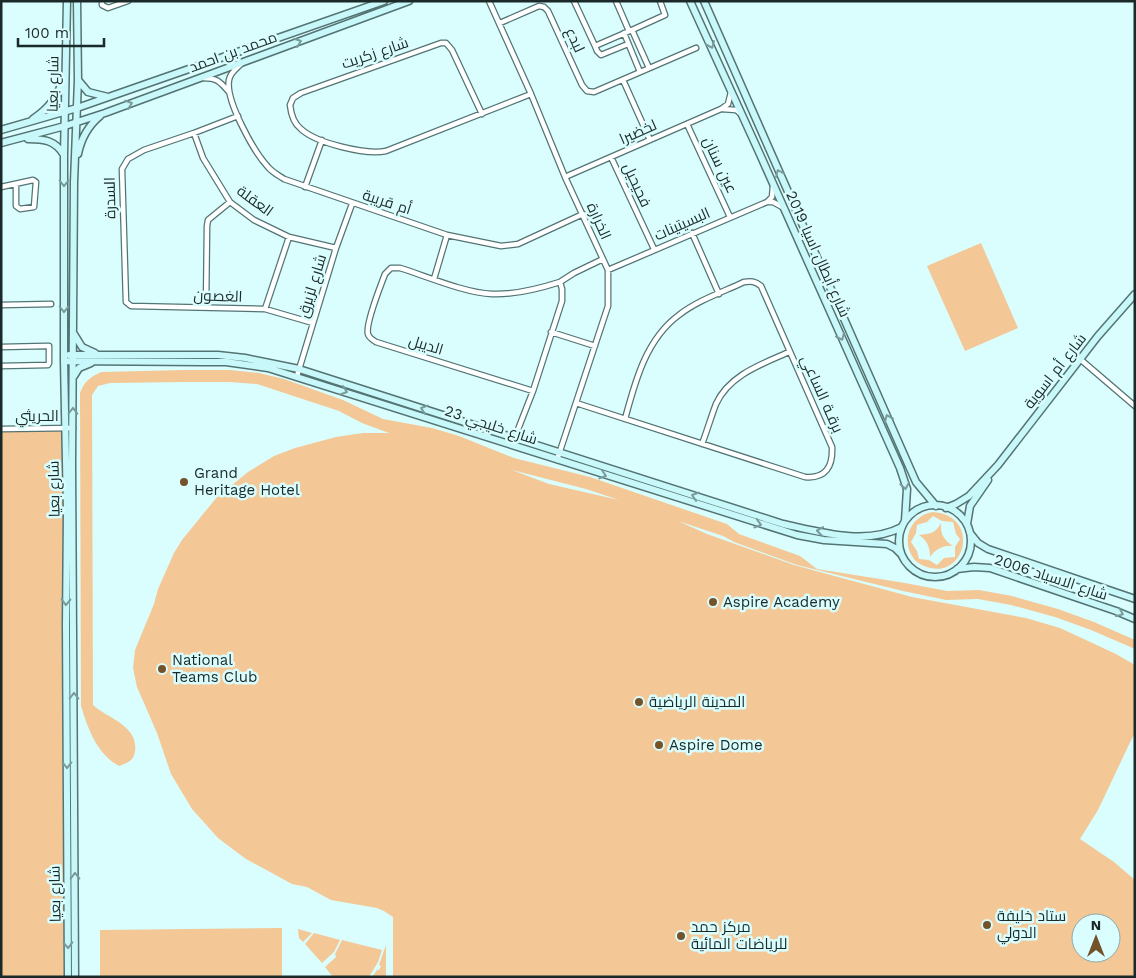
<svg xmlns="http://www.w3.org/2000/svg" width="1136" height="978" font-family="'Work Sans',Cairo,sans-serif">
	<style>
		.green { fill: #f3c896; fill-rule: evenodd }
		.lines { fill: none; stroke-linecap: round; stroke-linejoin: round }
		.street-casing { stroke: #547474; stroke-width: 7 }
		.secondary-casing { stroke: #547474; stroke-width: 9 }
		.street { stroke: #fff; stroke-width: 4.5 }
		.secondary { stroke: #c8f8f9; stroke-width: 6 }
		.oneway { stroke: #7a9b9b }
		.poi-dot { fill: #74532a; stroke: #dafdfe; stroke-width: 2 }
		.labels { text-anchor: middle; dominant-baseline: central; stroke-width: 5; stroke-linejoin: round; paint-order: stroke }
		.street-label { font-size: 15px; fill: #1b2929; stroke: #dafdfe }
		.poi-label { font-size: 15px; fill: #1b2929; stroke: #dafdfe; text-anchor: start }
	</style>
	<rect width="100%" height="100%" fill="#dafdfe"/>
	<!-- green -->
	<path class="green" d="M 981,243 L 1018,328 L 965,351 L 927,266 Z
		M 184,370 L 230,370 L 259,373 L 284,379 L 343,400 L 383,419 L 432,428 L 459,436 L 514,458 L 590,477 L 727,524 L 739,534 L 800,556 L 817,569 L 905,583 L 947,591 L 979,590 L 1012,596 L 1058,609 L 1094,622 L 1135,640 L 1135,649 L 1091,630 L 1055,617 L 1011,605 L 978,599 L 946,600 L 903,591 L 797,565 L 734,542 L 723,536 L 678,521 L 707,534 L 794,565 L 912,597 L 1026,618 L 1060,628 L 1116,654 L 1135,665 L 1135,732 L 1098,810 L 1080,839 L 1114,862 L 1135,880 L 1135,977 L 393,977 L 393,917 L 384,911 L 377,908 L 331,900 L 307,887 L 292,884 L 246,859 L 218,838 L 192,809 L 171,774 L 157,733 L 137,687 L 133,668 L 135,650 L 154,604 L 158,589 L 174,553 L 182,540 L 217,497 L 248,472 L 274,456 L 295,448 L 336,437 L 363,433 L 389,433 L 362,423 L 339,411 L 257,384 L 229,382 L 185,382 L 110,383 L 98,386 L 92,395 L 93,705 C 107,718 139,726 135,751 C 134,761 127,763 119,766 C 97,754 88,729 81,706 L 80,393 C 84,382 90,377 101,372 ZM 512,470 L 586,489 L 619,500 L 549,484 ZM 1081,923 L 1111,923 L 1111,953 L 1081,953 Z
		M 64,430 L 65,977 L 1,977 L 1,431 Z
		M 933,512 C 981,515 966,580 927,567 C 921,565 915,562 912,556 C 901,538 912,515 933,512 ZM 933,516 L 942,521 L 953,522 L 956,534 L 960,539 L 955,547 L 955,557 L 944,558 L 937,565 L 929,560 L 919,559 L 917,551 L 911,542 L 916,533 L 917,525 L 927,522 Z
		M 941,523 C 940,534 944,540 953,546 C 943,545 936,549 930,557 C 930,548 928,541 919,535 C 930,533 934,535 941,523 Z
		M 282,928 L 282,977 L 100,977 L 100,930 Z
		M 298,929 L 312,933 L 303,942 L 299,938 Z
		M 314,933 L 340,940 L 334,952 L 322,963 L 305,944 Z
		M 342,940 L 382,950 L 378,962 L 369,977 L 333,977 L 325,967 L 336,957 L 335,954 Z
		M 386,945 L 386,977 L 372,977 L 377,970 L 379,970 L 381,966 L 379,965 Z"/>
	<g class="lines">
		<!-- street casing -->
		<g class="street-casing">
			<path id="street" d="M 102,1 L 102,5 L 108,8 L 128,1
				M 489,1 L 531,94 L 565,177 L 608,270 L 608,306 L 557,460
				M 574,1 L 595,46 L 632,30
				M 616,1 L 629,31
				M 500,23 L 539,6 L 544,7 L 548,11 L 582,85 L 587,91 L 594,92 L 696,48
				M 624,33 L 640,72
				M 595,46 L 597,51 L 601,55 L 628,44
				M 241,64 C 236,69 230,73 229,80 C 225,100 254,152 268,167 C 272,172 278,175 284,179 L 447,235 L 501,246 L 518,244 L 583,214
				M 649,68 L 632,30 L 665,15 L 660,1
				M 203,78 C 218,78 220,82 229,92
				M 623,80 L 650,140
				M 722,109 L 736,110 L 741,114
				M 482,114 L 452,50 L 446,43 L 441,43 L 301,93 L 293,98 L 290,105 C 291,114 293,123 301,129 C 316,143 365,155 386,151 L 531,94
				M 238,116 L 194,133 L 144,150 L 128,159 L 122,169 L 126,302 L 131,306 L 265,309 L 313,323
				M 687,124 L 730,217
				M 194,133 L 203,158 L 230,202 L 254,220 L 289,237 L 336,248
				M 611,157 L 654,249
				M 565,177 L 721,109 L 728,104 L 731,92
				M 1,187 L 33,180 L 36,182 L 34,207 L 20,209 L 16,206 L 16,185
				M 305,187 L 322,140
				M 767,202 L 773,202 L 784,208
				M 692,233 L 719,294
				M 391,268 L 400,268 C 426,276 465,293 492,294 C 515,295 538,289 560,282 L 562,289 L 562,301 L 533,391 L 376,342 C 373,340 369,338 368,334 C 365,324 381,285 385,274 Z
				M 608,270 L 767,202 L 772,197 L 773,186
				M 434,279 L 447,235
				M 560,282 L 574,273 L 603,259
				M 1,305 L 51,304
				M 206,307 L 207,226 L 208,220 L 230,202
				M 265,309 L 289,237
				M 551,332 L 595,346
				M 1,347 L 46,346 L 49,346 L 49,363 L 48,365 L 1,366
				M 1080,359 L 1135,406
				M 297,376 L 336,248 L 352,204
				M 576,403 C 653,428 729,453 805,477 C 826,479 833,466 832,447 L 761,286 C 755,281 751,281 744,282 C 723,292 698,300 679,315 C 646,339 635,382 625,419
				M 1,429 L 73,428
				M 517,432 L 533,391
				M 702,444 C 707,431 711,417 716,404 C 729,375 762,364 789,352"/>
		</g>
		<!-- secondary casing -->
		<g class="secondary-casing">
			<path id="secondary" d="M 67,1 L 64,155 L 64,361 L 67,511 L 66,624 L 68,977
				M 690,1 L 758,150 L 900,468 L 907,489 L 905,521
				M 704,1 L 916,482 L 936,506
				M 78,80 L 88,92 L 108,97
				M 33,119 C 48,109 59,96 63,78
				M 1,130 L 77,108 L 384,1
				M 28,139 C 44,139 55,140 64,155
				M 1,143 L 65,126 L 105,113 L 409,1
				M 78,154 C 81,139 88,126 100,116
				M 74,334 L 82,347 L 95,353
				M 69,355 L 218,355 L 245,358 L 299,369 L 783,524 C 820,532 866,546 902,527
				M 64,361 L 204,362 L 226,362 L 268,368 L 797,535 L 824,540 L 887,544 L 895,548 L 901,554
				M 74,376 L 79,368 L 91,363
				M899 541a36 36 0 1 1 72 0a36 36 0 1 1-72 0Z
				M 946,508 L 956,504 L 969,496 L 998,465 L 1098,336 L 1135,294
				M 967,524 L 970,506 L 988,480
				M 970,533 L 978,543 L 988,549 L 1135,599
				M 957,569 L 974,567 L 990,568 L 1116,611 L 1135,619
				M 75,977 L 72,463 L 74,182 L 78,80 L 77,1"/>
		</g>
		<!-- street -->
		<use href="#street" class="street"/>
		<!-- secondary -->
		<use href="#secondary" class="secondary"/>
	</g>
	<!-- one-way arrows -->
	<defs><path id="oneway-chevron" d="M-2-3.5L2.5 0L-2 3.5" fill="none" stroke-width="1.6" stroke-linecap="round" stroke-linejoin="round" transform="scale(1.25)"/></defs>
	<g class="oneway">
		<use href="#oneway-chevron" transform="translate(298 42) rotate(-20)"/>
		<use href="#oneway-chevron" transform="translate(711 45) rotate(66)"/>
		<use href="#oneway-chevron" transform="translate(129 104) rotate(-20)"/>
		<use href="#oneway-chevron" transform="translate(779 173) rotate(-115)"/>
		<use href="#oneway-chevron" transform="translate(64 183) rotate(90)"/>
		<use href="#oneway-chevron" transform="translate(64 309) rotate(90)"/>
		<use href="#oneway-chevron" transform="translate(841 337) rotate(66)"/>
		<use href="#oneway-chevron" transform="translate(344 391) rotate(18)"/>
		<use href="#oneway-chevron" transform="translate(424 409) rotate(-162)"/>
		<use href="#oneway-chevron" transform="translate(73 411) rotate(-89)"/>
		<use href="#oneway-chevron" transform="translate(888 418) rotate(-113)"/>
		<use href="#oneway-chevron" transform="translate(603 475) rotate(18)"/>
		<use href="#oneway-chevron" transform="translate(905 486) rotate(81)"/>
		<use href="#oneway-chevron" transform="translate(695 496) rotate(-162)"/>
		<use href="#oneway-chevron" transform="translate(758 524) rotate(17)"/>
		<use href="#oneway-chevron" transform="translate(820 531) rotate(-172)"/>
		<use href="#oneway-chevron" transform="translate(66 602) rotate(91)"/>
		<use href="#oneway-chevron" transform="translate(1120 613) rotate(22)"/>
		<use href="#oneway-chevron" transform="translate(74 696) rotate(-90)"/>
		<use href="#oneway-chevron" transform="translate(67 765) rotate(90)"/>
		<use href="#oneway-chevron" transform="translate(75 876) rotate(-91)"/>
		<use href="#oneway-chevron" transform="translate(68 945) rotate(89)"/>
	</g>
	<!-- markers -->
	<g class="poi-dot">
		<circle cx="184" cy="482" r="5"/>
		<circle cx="713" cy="602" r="5"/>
		<circle cx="162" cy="669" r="5"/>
		<circle cx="639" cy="702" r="5"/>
		<circle cx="659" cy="745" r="5"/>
		<circle cx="987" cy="925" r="5"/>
		<circle cx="681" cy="936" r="5"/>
	</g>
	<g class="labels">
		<!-- street labels -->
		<g class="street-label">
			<text transform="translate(575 40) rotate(65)">لبدع</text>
			<text transform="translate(233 52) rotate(-20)">محمد بن احمد</text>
			<text transform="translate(375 53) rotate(-19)">شارع زكريت</text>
			<text transform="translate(53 84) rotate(-89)">شارع بعيا</text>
			<text transform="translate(638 132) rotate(-24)">لخضيرا</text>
			<text transform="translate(720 165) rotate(65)">عين سنان</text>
			<text transform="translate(637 185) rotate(65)">فحيحيل</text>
			<text transform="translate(110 198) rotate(-91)">السدرة</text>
			<text transform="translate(255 201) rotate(36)">العقلة</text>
			<text transform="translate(387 202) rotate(18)">أم قريبة</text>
			<text transform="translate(599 221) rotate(66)">الخرارة</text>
			<text transform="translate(682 224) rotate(-24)">البسيتينات</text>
			<text transform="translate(818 254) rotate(66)">شارع أبطال اسيا 2019</text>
			<text transform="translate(312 286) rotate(-73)">شارع لزيرق</text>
			<text transform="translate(218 296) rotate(2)">الغصون</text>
			<text transform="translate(426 345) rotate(17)">الديبل</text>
			<text transform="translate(1055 371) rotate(-52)">شارع أم اسوية</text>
			<text transform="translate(822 394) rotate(66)">برقـة الساعي</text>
			<text x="37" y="416">الحريثي</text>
			<text transform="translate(491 425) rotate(18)">شارع خليجي 23</text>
			<text transform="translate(54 489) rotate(-91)">شارع بعيا</text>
			<text transform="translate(1051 577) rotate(18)">شارع الاسياد 2006</text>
			<text transform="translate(55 894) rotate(-91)">شارع بعيا</text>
		</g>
		<!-- poi labels -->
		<g class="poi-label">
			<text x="194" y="473">Grand<tspan x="194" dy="17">Heritage Hotel</tspan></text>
			<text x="723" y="602">Aspire Academy</text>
			<text x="172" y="660">National<tspan x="172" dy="17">Teams Club</tspan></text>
			<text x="649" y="702">المدينة الرياضية</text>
			<text x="669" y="745">Aspire Dome</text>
			<text x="997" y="916">ستاد خليفة<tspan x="997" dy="17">الدولي</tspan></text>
			<text x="691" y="927">مركز حمد<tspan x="691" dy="17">للرياضات المائية</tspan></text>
		</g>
	</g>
	<!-- border -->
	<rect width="1136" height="978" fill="none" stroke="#1b2929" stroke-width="5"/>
	<!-- north arrow -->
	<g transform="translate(1096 938)"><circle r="24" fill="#dafdfe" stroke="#8ea8a9"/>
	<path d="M0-4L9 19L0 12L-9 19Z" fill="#74532a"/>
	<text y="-8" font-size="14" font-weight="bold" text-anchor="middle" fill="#1b2929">N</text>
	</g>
	<!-- scale -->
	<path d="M18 38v8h86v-8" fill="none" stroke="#1b2929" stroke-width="2.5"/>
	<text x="25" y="38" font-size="15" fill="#1b2929" stroke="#dafdfe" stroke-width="4" paint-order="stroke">100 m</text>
</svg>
